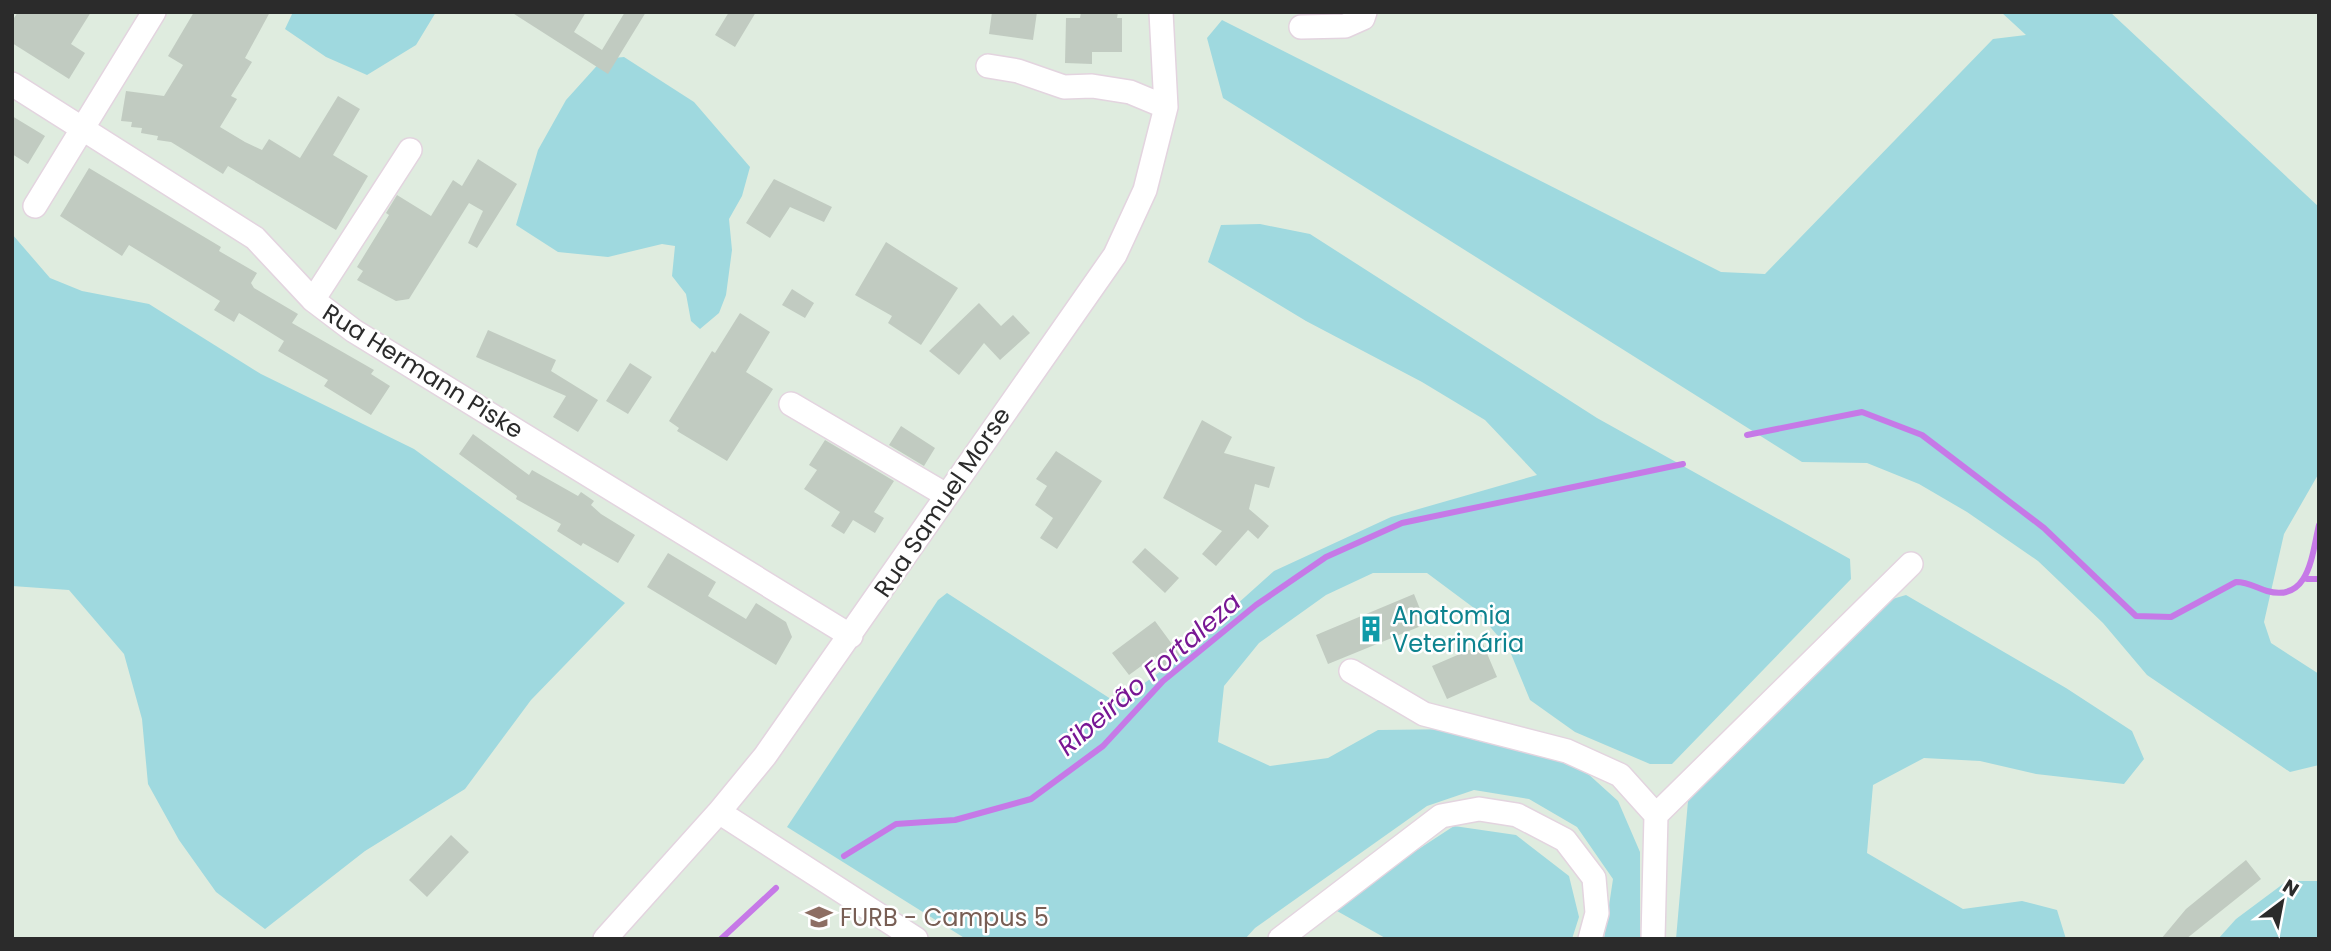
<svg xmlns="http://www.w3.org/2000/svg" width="2331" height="951" font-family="Poppins,sans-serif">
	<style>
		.green { fill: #9fd9df }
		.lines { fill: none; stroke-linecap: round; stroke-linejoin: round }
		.stream { stroke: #c679e7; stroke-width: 6 }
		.building { fill: #c1cbc1 }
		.minor-casing { stroke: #e3d4df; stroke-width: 26 }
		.minor { stroke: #fff; stroke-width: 23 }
		.labels { text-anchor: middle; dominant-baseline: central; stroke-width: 5; stroke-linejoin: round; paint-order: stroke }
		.street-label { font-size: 24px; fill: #2b2b2b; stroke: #fff }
		.culture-label { font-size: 24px; fill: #0d838f; stroke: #fff; text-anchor: start }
		.education-label { font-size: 24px; fill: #785e54; stroke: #fff; text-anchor: start }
		.water-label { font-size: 26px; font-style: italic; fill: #781794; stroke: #fff }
	</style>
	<rect width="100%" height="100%" fill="#dfecdf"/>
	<!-- green -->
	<path class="green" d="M 293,12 L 436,12 L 416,45 L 367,75 L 326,57 L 285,29 Z
		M 2001,12 L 2110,12 L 2319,207 L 2319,473 L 2284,534 L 2264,622 L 2271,643 L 2319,674 L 2319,765 L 2290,772 L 2147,675 L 2103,623 L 2038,561 L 1967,512 L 1919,484 L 1867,463 L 1802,462 L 1223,98 L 1207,38 L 1222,20 L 1721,272 L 1765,274 L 1993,39 L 2026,35 Z
		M 624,57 L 694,102 L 750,167 L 742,196 L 729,219 L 732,250 L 726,295 L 719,313 L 700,329 L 691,321 L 686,294 L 672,276 L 675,246 L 662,244 L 608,257 L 558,252 L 516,225 L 538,150 L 566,100 L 603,59 Z
		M 1260,224 L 1310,234 L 1597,418 L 1850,559 L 1851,579 L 1672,764 L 1650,764 L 1575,732 L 1530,700 L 1509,649 L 1474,608 L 1427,573 L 1373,573 L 1326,595 L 1259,643 L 1224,686 L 1218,742 L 1270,766 L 1328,758 L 1378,730 L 1463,729 L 1576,763 L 1618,801 L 1640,852 L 1640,939 L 1604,939 L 1613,879 L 1577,827 L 1529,799 L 1474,790 L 1427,806 L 1255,928 L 1245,939 L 966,939 L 787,827 L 938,600 L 947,593 L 1117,703 L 1168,666 L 1274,571 L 1391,517 L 1537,475 L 1485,420 L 1422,382 L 1306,321 L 1208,262 L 1221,225 Z
		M 12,234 L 50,278 L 82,291 L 149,304 L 261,374 L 414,449 L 625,603 L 531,700 L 465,789 L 365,851 L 265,929 L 216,892 L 179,840 L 148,784 L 142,719 L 124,654 L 69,590 L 12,586 Z
		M 1906,595 L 2066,688 L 2132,731 L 2144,759 L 2124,784 L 2036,774 L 1980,761 L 1924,758 L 1873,785 L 1867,853 L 1963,909 L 2022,901 L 2057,910 L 2066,939 L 1676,939 L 1688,801 L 1872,605 Z
		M 1454,826 L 1516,835 L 1569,876 L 1579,917 L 1572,939 L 1387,939 L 1337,911 L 1405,858 Z
		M 2287,881 L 2319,881 L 2319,939 L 2218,939 L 2236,919 Z"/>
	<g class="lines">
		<!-- stream -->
		<path class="stream" d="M 1747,435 L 1862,412 L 1922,435 L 2044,528 L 2136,616 L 2171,617 L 2236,582 C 2249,582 2256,588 2267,591 C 2310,603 2312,553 2319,525
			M 2307,579 L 2319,579
			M 844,856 L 896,824 L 955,820 L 1031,799 L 1103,746 L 1163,681 L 1256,605 L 1326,557 L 1402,523 L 1683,464
			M 721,939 L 776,888"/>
	</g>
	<!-- building -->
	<path class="building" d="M 18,12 L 91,12 L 71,44 L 85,53 L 69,79 L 12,43 L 12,21 Z
		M 194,12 L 270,12 L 245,58 L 252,62 L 231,96 L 237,99 L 220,127 L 245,142 L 262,150 L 269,139 L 300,158 L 338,96 L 360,109 L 333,155 L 368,176 L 336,230 L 228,166 L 223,174 L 171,142 L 157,140 L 158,136 L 141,133 L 142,128 L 131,127 L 132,122 L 121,121 L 126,91 L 164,96 L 183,65 L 168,56 Z
		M 511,12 L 586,12 L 574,32 L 602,50 L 625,12 L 646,12 L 608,74 Z
		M 729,12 L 756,12 L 735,47 L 715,35 Z
		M 992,12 L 1037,12 L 1033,40 L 989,34 Z
		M 1081,12 L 1118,12 L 1117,18 L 1122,18 L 1122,52 L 1092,52 L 1092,64 L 1065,63 L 1066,18 L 1080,18 Z
		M 12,116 L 45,136 L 28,164 L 12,154 Z
		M 478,159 L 517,184 L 477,248 L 468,243 L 483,211 L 469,203 L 409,299 L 396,301 L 357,280 L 363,271 L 357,267 L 389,215 L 386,213 L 397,195 L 431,216 L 453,180 L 462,186 Z
		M 89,168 L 221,247 L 219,251 L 257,273 L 251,283 L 254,288 L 298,314 L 292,323 L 374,370 L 371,374 L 390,386 L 371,415 L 324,386 L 328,380 L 278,351 L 284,341 L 239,313 L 234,322 L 214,310 L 220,301 L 129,245 L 122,256 L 60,216 Z
		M 774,179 L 832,207 L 824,222 L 790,207 L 770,238 L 746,223 Z
		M 886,242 L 958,288 L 921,345 L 888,323 L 892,316 L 855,295 Z
		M 792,289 L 814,303 L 805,318 L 782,305 Z
		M 979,303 L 1001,326 L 1013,315 L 1030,333 L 1000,360 L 984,343 L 959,375 L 929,351 Z
		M 740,313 L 770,332 L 746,372 L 773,389 L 727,461 L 677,431 L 679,428 L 669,421 L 712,351 L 715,353 Z
		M 488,330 L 556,360 L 551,371 L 598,400 L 578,432 L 553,417 L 566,396 L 476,357 Z
		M 630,363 L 652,377 L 628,414 L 606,401 Z
		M 1202,420 L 1232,437 L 1224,453 L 1275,467 L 1269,488 L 1255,484 L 1249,509 L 1269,526 L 1258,539 L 1248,530 L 1216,566 L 1202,554 L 1222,531 L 1163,498 Z
		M 901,426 L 935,448 L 924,466 L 889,445 Z
		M 473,434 L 529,475 L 532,470 L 578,496 L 581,492 L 594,501 L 591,505 L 601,514 L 635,535 L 618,563 L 583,543 L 581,546 L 557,531 L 561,524 L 516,499 L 517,496 L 459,454 Z
		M 825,440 L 894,481 L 874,512 L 884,518 L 875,533 L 853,520 L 844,534 L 831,526 L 840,512 L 804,489 L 817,470 L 809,465 Z
		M 1056,451 L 1102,481 L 1057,549 L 1040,538 L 1053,518 L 1035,505 L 1047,486 L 1036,479 Z
		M 1145,548 L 1179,578 L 1165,593 L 1132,562 Z
		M 668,553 L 716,582 L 708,596 L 746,619 L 756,603 L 786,622 L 792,637 L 776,665 L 647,587 Z
		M 1414,594 L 1426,624 L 1328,664 L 1316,635 Z
		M 1155,621 L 1180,655 L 1163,667 L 1155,656 L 1129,675 L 1112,653 Z
		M 1483,644 L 1497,677 L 1447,699 L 1432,666 Z
		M 451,835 L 469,852 L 427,897 L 409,880 Z
		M 2246,860 L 2261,879 L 2186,939 L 2161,939 L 2186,909 Z"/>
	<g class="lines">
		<!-- minor casing -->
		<g class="minor-casing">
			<path id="minor" d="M 1301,27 L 1345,26 L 1363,18 L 1365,12
				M 988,66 L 1018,71 L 1064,87 L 1092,86 L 1130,92 L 1166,107
				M 12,84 L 255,238 L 313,300 L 354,331 L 851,636
				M 35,206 L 154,12
				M 313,300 L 410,150
				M 791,404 L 946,495
				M 1351,671 L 1424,714 L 1567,751 L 1620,775 L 1656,815 L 1653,939
				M 719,812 L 916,939
				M 1656,815 L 1911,564
				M 605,939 L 719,812 L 765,756 L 1115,255 L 1145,190 L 1166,107 L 1161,12
				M 1280,939 L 1441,816 L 1479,809 L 1517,815 L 1565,840 L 1594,878 L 1597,913 L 1590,939"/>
		</g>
		<!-- minor -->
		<use href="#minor" class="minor"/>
	</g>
	<!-- icons -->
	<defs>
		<g id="building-bare" transform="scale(2.1)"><path d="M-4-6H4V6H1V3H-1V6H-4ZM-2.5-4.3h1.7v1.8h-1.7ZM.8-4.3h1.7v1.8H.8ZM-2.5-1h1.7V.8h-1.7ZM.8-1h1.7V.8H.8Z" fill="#0f9aa8" stroke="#fff" stroke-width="2.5" paint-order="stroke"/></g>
		<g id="university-bare" transform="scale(2.1)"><path d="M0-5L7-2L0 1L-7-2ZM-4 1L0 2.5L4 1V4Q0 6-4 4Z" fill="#8d6e63" stroke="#fff" stroke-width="2.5" paint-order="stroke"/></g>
	</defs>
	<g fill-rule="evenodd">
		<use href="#building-bare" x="1371" y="629"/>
		<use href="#university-bare" x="819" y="917"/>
	</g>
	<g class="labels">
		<!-- street labels -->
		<g class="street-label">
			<text transform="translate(423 371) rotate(32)">Rua Hermann Piske</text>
			<text transform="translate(942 502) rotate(-56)">Rua Samuel Morse</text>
		</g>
		<!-- culture labels -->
		<g class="culture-label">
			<text x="1392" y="615">Anatomia<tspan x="1392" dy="28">Veterinária</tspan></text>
		</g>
		<!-- education labels -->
		<g class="education-label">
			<text x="840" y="917">FURB - Campus 5</text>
		</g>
		<!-- water labels -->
		<g class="water-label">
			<text transform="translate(1149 674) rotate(-41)">Ribeirão Fortaleza</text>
		</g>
	</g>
	<!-- border -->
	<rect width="2331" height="951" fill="none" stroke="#2b2b2b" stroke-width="28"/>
	<!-- north arrow -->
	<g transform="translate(2282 902) rotate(32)" stroke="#ffffff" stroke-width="5" paint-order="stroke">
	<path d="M0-5L12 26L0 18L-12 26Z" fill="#2b2b2b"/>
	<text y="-10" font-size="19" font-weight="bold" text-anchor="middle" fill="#2b2b2b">N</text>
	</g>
</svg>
